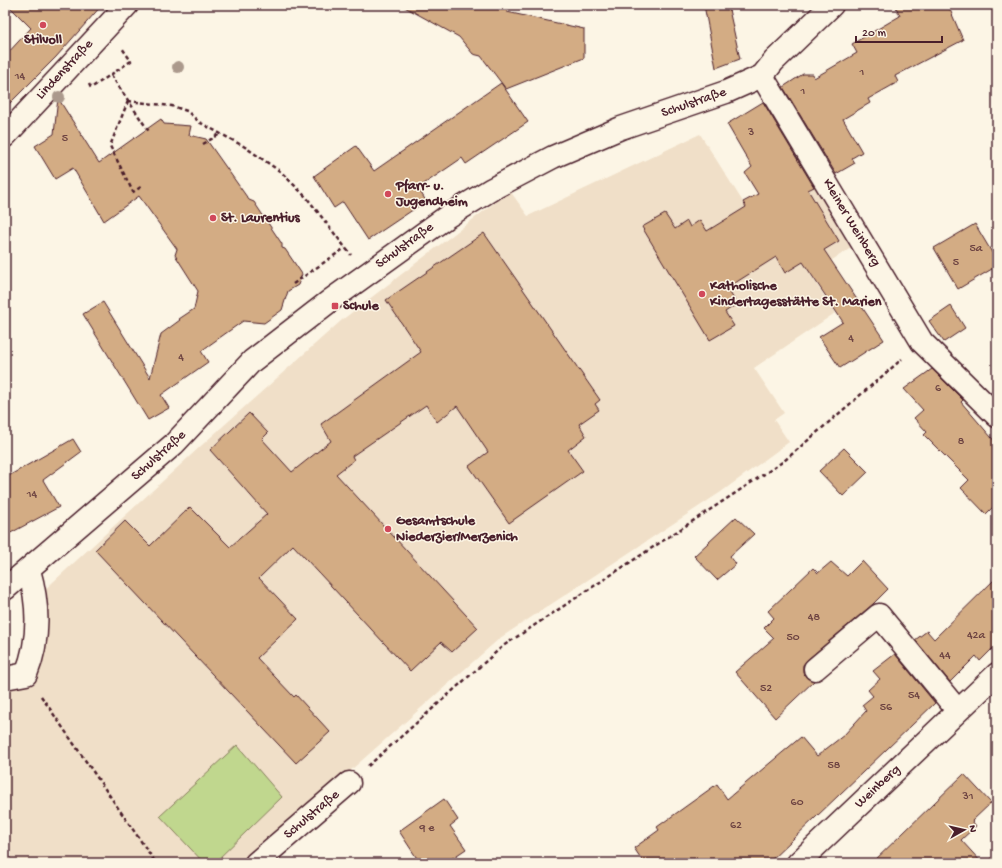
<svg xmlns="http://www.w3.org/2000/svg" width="1002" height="868" font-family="'Gochi Hand',sans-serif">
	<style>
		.built { fill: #f0dfc8 }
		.green { fill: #c0d78e; stroke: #857b5c }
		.building { fill: #d3ac84; stroke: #4a1f2b }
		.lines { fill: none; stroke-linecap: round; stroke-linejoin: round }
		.minor-casing { stroke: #4a1f2b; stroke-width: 25 }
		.path { stroke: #4a1f2b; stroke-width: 2.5; stroke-dasharray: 4 3; stroke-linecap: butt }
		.minor { stroke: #fcf5e5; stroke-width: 22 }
		.tree { fill: #ab998c }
		.poi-dot { fill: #d1495b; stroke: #fcf5e5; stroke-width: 1.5 }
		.labels { text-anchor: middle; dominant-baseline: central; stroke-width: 3; stroke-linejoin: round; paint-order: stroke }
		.number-label { font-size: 12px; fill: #6c4241 }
		.poi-label { font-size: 14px; font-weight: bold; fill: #4a1f2b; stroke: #fcf5e5; text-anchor: start }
		.street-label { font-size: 14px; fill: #4a1f2b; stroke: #fcf5e5 }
	</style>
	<rect width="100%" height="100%" fill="#fcf5e5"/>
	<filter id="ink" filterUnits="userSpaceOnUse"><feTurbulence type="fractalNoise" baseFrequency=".025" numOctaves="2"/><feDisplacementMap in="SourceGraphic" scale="8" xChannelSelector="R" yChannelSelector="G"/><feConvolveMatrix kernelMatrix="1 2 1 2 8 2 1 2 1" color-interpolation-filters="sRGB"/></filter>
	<g filter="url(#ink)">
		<!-- built -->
		<path class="built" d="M 700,134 L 743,202 L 803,167 L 851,248 L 810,274 L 835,313 L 754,368 L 784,413 L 774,420 L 789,442 L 721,492 L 500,638 L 246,863 L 5,863 L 5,684 L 27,678 L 40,594 L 202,445 L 342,320 L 510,191 L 528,216 Z"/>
		<!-- green -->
		<path class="green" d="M 237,745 L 282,797 L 214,863 L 204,863 L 160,816 Z"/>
		<!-- building -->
		<path class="building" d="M 8,5 L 102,5 L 56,57 L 5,108 L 5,56 L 31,28 Z
			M 401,5 L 509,5 L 507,12 L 584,29 L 584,58 L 506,89 L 481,56 L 473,54 L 459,37 Z
			M 704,5 L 728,5 L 740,59 L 716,68 Z
			M 895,5 L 948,5 L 963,40 L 895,76 L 898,82 L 868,99 L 870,103 L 843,119 L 862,152 L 852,158 L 855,163 L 836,174 L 783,87 L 803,74 L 813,74 L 814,78 L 857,53 L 852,44 L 900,16 Z
			M 501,83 L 528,122 L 466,164 L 462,158 L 418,188 L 426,201 L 368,240 L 343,202 L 334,208 L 314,176 L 356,146 L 374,171 Z
			M 58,98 L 99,163 L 161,119 L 164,124 L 191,126 L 189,135 L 206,139 L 249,200 L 254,202 L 282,244 L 282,248 L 285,249 L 302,274 L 298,285 L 288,291 L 282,310 L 264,323 L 243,321 L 201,351 L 208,362 L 161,395 L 169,408 L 148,420 L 83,314 L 103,302 L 150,378 L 161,334 L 180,320 L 179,319 L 194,309 L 198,291 L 175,255 L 177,249 L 139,196 L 104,221 L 73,168 L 55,179 L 35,146 L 54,134 Z
			M 763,102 L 814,187 L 808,190 L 839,241 L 824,250 L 884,340 L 840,368 L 819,337 L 843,322 L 803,262 L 785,273 L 776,257 L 727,288 L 737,304 L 725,312 L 734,326 L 710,340 L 642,227 L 665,214 L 675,229 L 687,221 L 690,227 L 700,220 L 707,231 L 746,207 L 743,202 L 758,194 L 745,173 L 752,167 L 727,124 Z
			M 975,224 L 997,261 L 997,266 L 958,289 L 934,248 Z
			M 484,233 L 600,400 L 595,404 L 599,410 L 579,424 L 586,436 L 568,450 L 583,471 L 509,523 L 469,466 L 488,452 L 457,406 L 437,422 L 426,405 L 352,456 L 354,460 L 336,474 L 478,628 L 452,652 L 441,642 L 410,671 L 293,545 L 259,578 L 298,619 L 257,658 L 294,697 L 296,695 L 330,732 L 296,763 L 95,550 L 125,521 L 150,546 L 190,507 L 230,547 L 267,514 L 210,450 L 249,413 L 268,433 L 262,439 L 292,472 L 331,441 L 321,424 L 421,352 L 386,300 Z
			M 951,306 L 965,328 L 944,342 L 929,321 Z
			M 932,369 L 963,400 L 961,402 L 997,444 L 997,503 L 986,514 L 961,488 L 969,480 L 924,435 L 927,432 L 914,418 L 923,410 L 904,389 Z
			M 73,439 L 81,452 L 43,480 L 59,507 L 5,536 L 5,478 Z
			M 844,448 L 868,472 L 843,496 L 819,471 Z
			M 736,517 L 754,534 L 730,556 L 736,564 L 717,580 L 694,556 Z
			M 862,561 L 888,589 L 873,604 L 807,660 L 803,665 L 803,672 L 806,677 L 814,681 L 775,718 L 735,672 L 774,638 L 764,628 L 774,618 L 768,611 L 813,568 L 818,573 L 831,562 L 847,576 Z
			M 997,577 L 997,644 L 980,661 L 976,656 L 950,682 L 915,640 L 927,631 L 934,639 Z
			M 895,654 L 935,703 L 768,863 L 644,863 L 634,848 L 659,830 L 657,827 L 717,784 L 727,799 L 801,737 L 817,756 L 844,735 L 866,711 L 862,705 L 873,696 L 868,690 L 880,679 L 873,671 Z
			M 964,774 L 991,803 L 972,821 L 976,826 L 961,840 L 982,863 L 872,863 Z
			M 444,799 L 458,820 L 450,826 L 466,849 L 445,863 L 420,863 L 399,831 Z"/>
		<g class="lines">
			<!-- minor casing -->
			<g class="minor-casing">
				<path id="minor" d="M 762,76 L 922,342 L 997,416
					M 5,136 L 127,5
					M 5,589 L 174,444 L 252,361 L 331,300 L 448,216 L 492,189 L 553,157 L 621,128 L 726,92 L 762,76 L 774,61 L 832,5
					M 815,669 L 879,615 L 958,711
					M 5,678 L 26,674 C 40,640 39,605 29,570
					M 256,863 L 349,783
					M 798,863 L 997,674"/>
			</g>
			<!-- path -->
			<path class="path" d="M 111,75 L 150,133
				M 89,84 L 91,88 L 131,61 L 122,48
				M 128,101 L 172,106 L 187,111 L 199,122 L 245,147 L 281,172 L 307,198 L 351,255
				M 128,101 L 110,146 L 133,192 L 141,187
				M 203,144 L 220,134
				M 293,284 L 345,248
				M 41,696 L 156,863
				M 368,766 L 503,646 L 784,461 L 902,359"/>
			<!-- minor -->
			<use href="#minor" class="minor"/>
		</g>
		<!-- trees -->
		<g class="tree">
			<circle cx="178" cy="67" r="6"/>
			<circle cx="59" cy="97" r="6"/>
		</g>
	</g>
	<!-- markers -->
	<g class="poi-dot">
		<circle cx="43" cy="25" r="4"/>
		<circle cx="388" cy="194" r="4"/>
		<circle cx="213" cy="218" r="4"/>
		<circle cx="702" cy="294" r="4"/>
		<rect x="331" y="302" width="8" height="8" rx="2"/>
		<circle cx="388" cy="529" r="4"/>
	</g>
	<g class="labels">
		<!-- number labels -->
		<g class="number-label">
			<text x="862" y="73">1</text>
			<text x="20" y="77">14</text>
			<text x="803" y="92">1</text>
			<text x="751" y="133">3</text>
			<text x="65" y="139">5</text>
			<text x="976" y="249">5a</text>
			<text x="956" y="263">5</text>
			<text x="851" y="339">4</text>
			<text x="181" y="358">4</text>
			<text x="938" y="389">6</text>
			<text x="961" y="442">8</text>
			<text x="32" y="495">14</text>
			<text x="814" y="618">48</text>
			<text x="976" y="636">42a</text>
			<text x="793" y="638">50</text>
			<text x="945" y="656">44</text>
			<text x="766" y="689">52</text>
			<text x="914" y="696">54</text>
			<text x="886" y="708">56</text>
			<text x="834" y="766">58</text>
			<text x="968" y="797">31</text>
			<text x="797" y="803">60</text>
			<text x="736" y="826">62</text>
			<text x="427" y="829">9 e</text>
		</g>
		<!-- poi labels -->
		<g class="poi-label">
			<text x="43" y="40" text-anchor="middle">Stilvoll</text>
			<text x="396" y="186">Pfarr- u.<tspan x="396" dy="16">Jugendheim</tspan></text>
			<text x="221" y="218">St. Laurentius</text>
			<text x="710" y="286">Katholische<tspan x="710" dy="16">Kindertagesstätte St. Marien</tspan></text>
			<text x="343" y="306">Schule</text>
			<text x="396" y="521">Gesamtschule<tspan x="396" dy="16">Niederzier/Merzenich</tspan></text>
		</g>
		<!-- street labels -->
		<g class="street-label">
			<text transform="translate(65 70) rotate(-47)">Lindenstraße</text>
			<text transform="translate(694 103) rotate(-19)">Schulstraße</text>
			<text transform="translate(851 223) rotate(59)">Kleiner Weinberg</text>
			<text transform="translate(405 246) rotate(-36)">Schulstraße</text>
			<text transform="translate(159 456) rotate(-42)">Schulstraße</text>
			<text transform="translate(878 787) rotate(-43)">Weinberg</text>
			<text transform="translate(312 815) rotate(-40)">Schulstraße</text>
		</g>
	</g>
	<!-- margin -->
	<rect width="1002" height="868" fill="none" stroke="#fcf5e5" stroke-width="20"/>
	<rect x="10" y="10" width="982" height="848" fill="none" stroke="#4a1f2b" stroke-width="1.5" filter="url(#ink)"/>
	<!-- north arrow -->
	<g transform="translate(964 830) rotate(82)" stroke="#fcf5e5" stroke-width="3" paint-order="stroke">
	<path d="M0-3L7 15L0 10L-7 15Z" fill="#4a1f2b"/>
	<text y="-6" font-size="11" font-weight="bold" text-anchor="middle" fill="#4a1f2b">N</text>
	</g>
	<!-- scale -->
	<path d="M856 36v6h86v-6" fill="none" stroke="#4a1f2b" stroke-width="2"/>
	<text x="862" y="36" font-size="12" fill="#4a1f2b" stroke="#fcf5e5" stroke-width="3" paint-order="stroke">20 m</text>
</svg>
